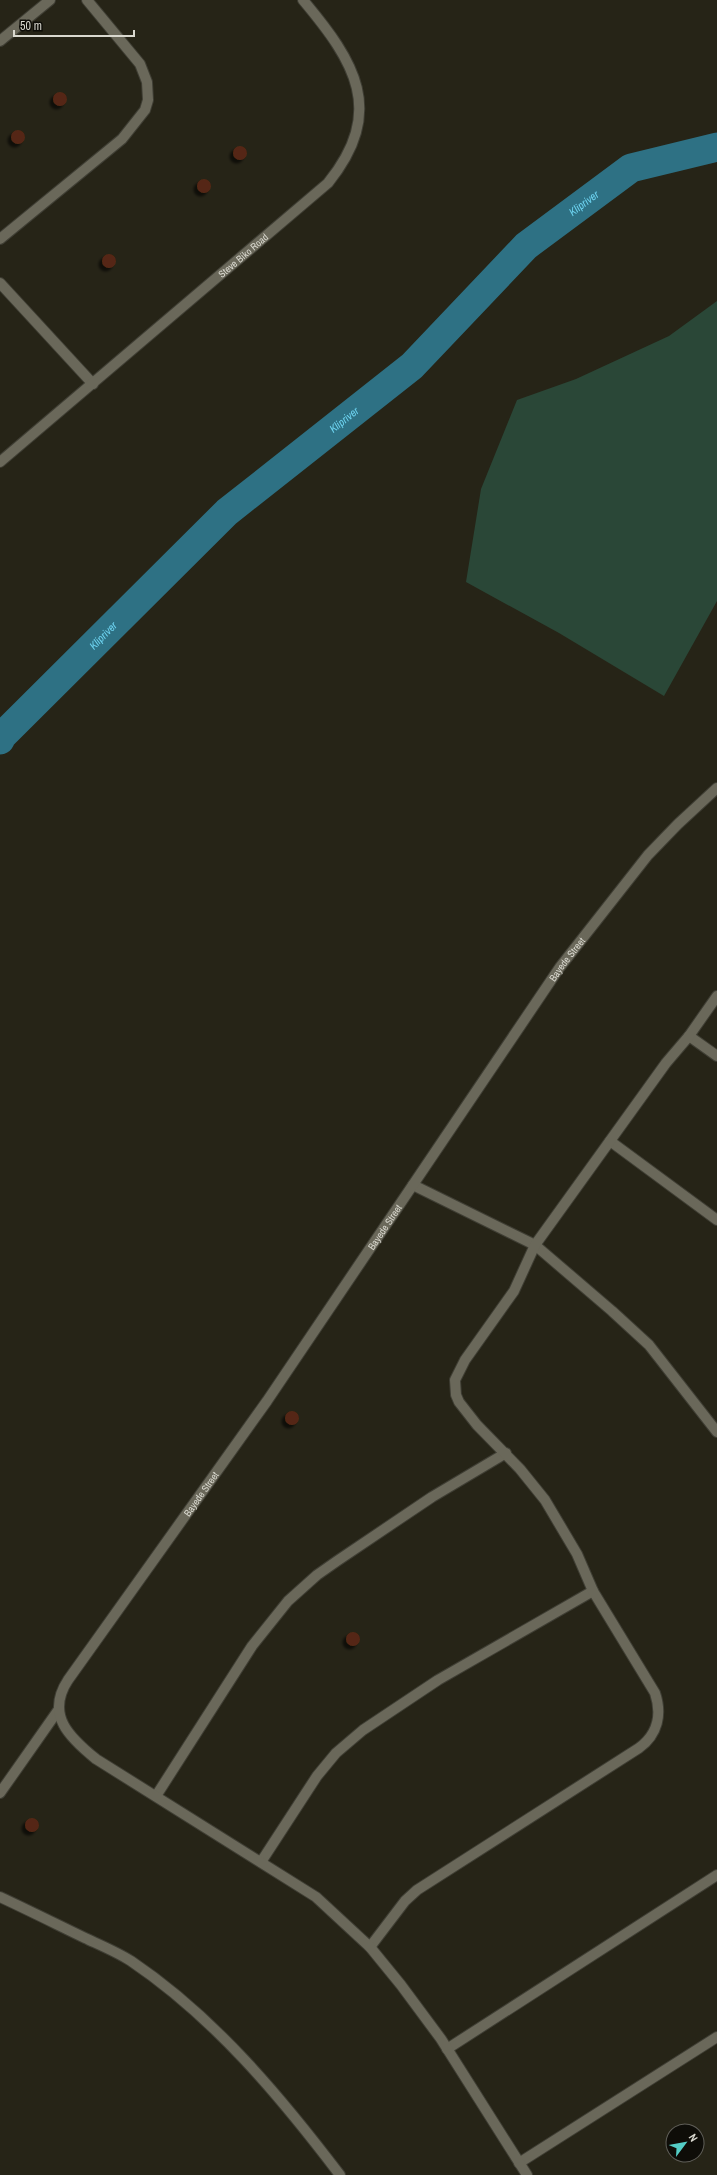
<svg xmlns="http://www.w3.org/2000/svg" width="717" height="2175" font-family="'Archivo Narrow',sans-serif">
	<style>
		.green { fill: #2a4737 }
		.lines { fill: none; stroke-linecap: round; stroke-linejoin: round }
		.river { stroke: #2e7184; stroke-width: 29 }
		.building { fill: #542714; filter: url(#shadow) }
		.street-casing { stroke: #3f3e34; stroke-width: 12 }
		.secondary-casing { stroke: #3f3e34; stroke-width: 12 }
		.street { stroke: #6a685a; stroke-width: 10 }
		.secondary { stroke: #6a685a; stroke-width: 10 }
		.labels { text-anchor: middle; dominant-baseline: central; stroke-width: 3; stroke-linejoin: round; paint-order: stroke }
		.street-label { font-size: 10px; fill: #d9d8cf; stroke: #0e0d08 }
		.water-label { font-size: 11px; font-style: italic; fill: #6dd3f0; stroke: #0e0d08 }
	</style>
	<defs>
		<filter id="shadow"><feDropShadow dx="-3.5" dy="3.5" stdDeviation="1" flood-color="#0009"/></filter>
	</defs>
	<rect width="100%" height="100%" fill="#262417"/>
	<!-- green -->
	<path class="green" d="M 717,301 L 717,601 L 664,696 L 559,633 L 466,582 L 481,489 L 517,400 L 576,379 L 669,336 Z"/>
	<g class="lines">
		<!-- river -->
		<path class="river" id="s1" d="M 0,740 L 2,736 L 227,512 L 412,366 L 526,246 L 631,168 L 717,147"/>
	</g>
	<!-- building -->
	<path class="building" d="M53 99a7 7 0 1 1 14 0a7 7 0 1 1-14 0Z
		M11 137a7 7 0 1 1 14 0a7 7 0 1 1-14 0Z
		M233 153a7 7 0 1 1 14 0a7 7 0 1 1-14 0Z
		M197 186a7 7 0 1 1 14 0a7 7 0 1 1-14 0Z
		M102 261a7 7 0 1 1 14 0a7 7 0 1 1-14 0Z
		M285 1418a7 7 0 1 1 14 0a7 7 0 1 1-14 0Z
		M346 1639a7 7 0 1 1 14 0a7 7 0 1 1-14 0Z
		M25 1825a7 7 0 1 1 14 0a7 7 0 1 1-14 0Z"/>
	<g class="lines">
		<!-- street casing -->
		<g class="street-casing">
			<g id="street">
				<path d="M 0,41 L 50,0"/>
				<path d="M 0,239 L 122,139 L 145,110 L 148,100 L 147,82 L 140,64 L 87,0"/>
				<path d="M 0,283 L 93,384"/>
				<path id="s2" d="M 0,462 L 328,183 C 386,111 355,62 303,0"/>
				<path d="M 689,1036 L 717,1056"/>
				<path d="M 610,1141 L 717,1220"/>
				<path d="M 413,1185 L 535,1245 L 612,1311 L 649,1345 L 717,1432"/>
				<path d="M 0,1793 L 59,1709"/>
				<path d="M 156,1796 L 252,1646 L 288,1601 L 317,1575 L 337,1561 L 432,1497 L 506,1453"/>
				<path d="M 261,1862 L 317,1776 L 336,1753 L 363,1730 L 438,1680 L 593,1591"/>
				<path d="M 0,1897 C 28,1910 56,1924 85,1938 C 100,1945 117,1952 131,1961 C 214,2017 280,2096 340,2175"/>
				<path d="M 370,1947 L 405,1901 L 417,1890 L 639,1748 C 658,1734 662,1714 655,1693 L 593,1591 L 577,1554 L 545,1500 L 520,1469 L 477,1425 L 459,1402 L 456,1395 L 455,1380 L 465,1360 L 514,1291 L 535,1245 L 666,1063 L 689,1036 L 717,996"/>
				<path d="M 447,2049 L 717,1875"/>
				<path d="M 519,2163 L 717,2037"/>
			</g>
		</g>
		<!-- secondary casing -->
		<g class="secondary-casing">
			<g id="secondary">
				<path id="s3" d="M 527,2175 L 441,2039 L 401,1985 L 370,1947 L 316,1897 L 96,1759 C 70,1738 45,1715 68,1680 L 267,1401 L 560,967 L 648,855 L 678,824 L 717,788"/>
			</g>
		</g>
		<!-- street -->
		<use href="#street" class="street"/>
		<!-- secondary -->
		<use href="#secondary" class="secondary"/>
	</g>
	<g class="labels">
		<!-- street labels -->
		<g class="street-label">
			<text stroke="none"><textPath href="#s2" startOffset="319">Steve Biko Road</textPath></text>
			<text stroke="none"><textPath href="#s3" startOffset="1582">Bayede Street</textPath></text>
			<text stroke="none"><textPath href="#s3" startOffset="1258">Bayede Street</textPath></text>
			<text stroke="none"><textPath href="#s3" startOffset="934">Bayede Street</textPath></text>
		</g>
		<!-- water labels -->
		<g class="water-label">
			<text stroke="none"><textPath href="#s1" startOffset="795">Klipriver</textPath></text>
			<text stroke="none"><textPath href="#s1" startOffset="471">Klipriver</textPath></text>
			<text stroke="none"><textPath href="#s1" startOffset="147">Klipriver</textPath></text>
		</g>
	</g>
	<!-- north arrow -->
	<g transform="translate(685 2143) rotate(58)"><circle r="19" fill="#0e0d08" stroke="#5f5e58"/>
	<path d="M0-3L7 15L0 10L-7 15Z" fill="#54cdc6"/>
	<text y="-6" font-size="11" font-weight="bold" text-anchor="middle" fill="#d9d8cf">N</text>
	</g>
	<!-- scale -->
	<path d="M14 30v6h120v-6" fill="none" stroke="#d9d8cf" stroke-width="2"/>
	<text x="20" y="30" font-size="12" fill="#d9d8cf" stroke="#0e0d08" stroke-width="3" paint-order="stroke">50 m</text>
</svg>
